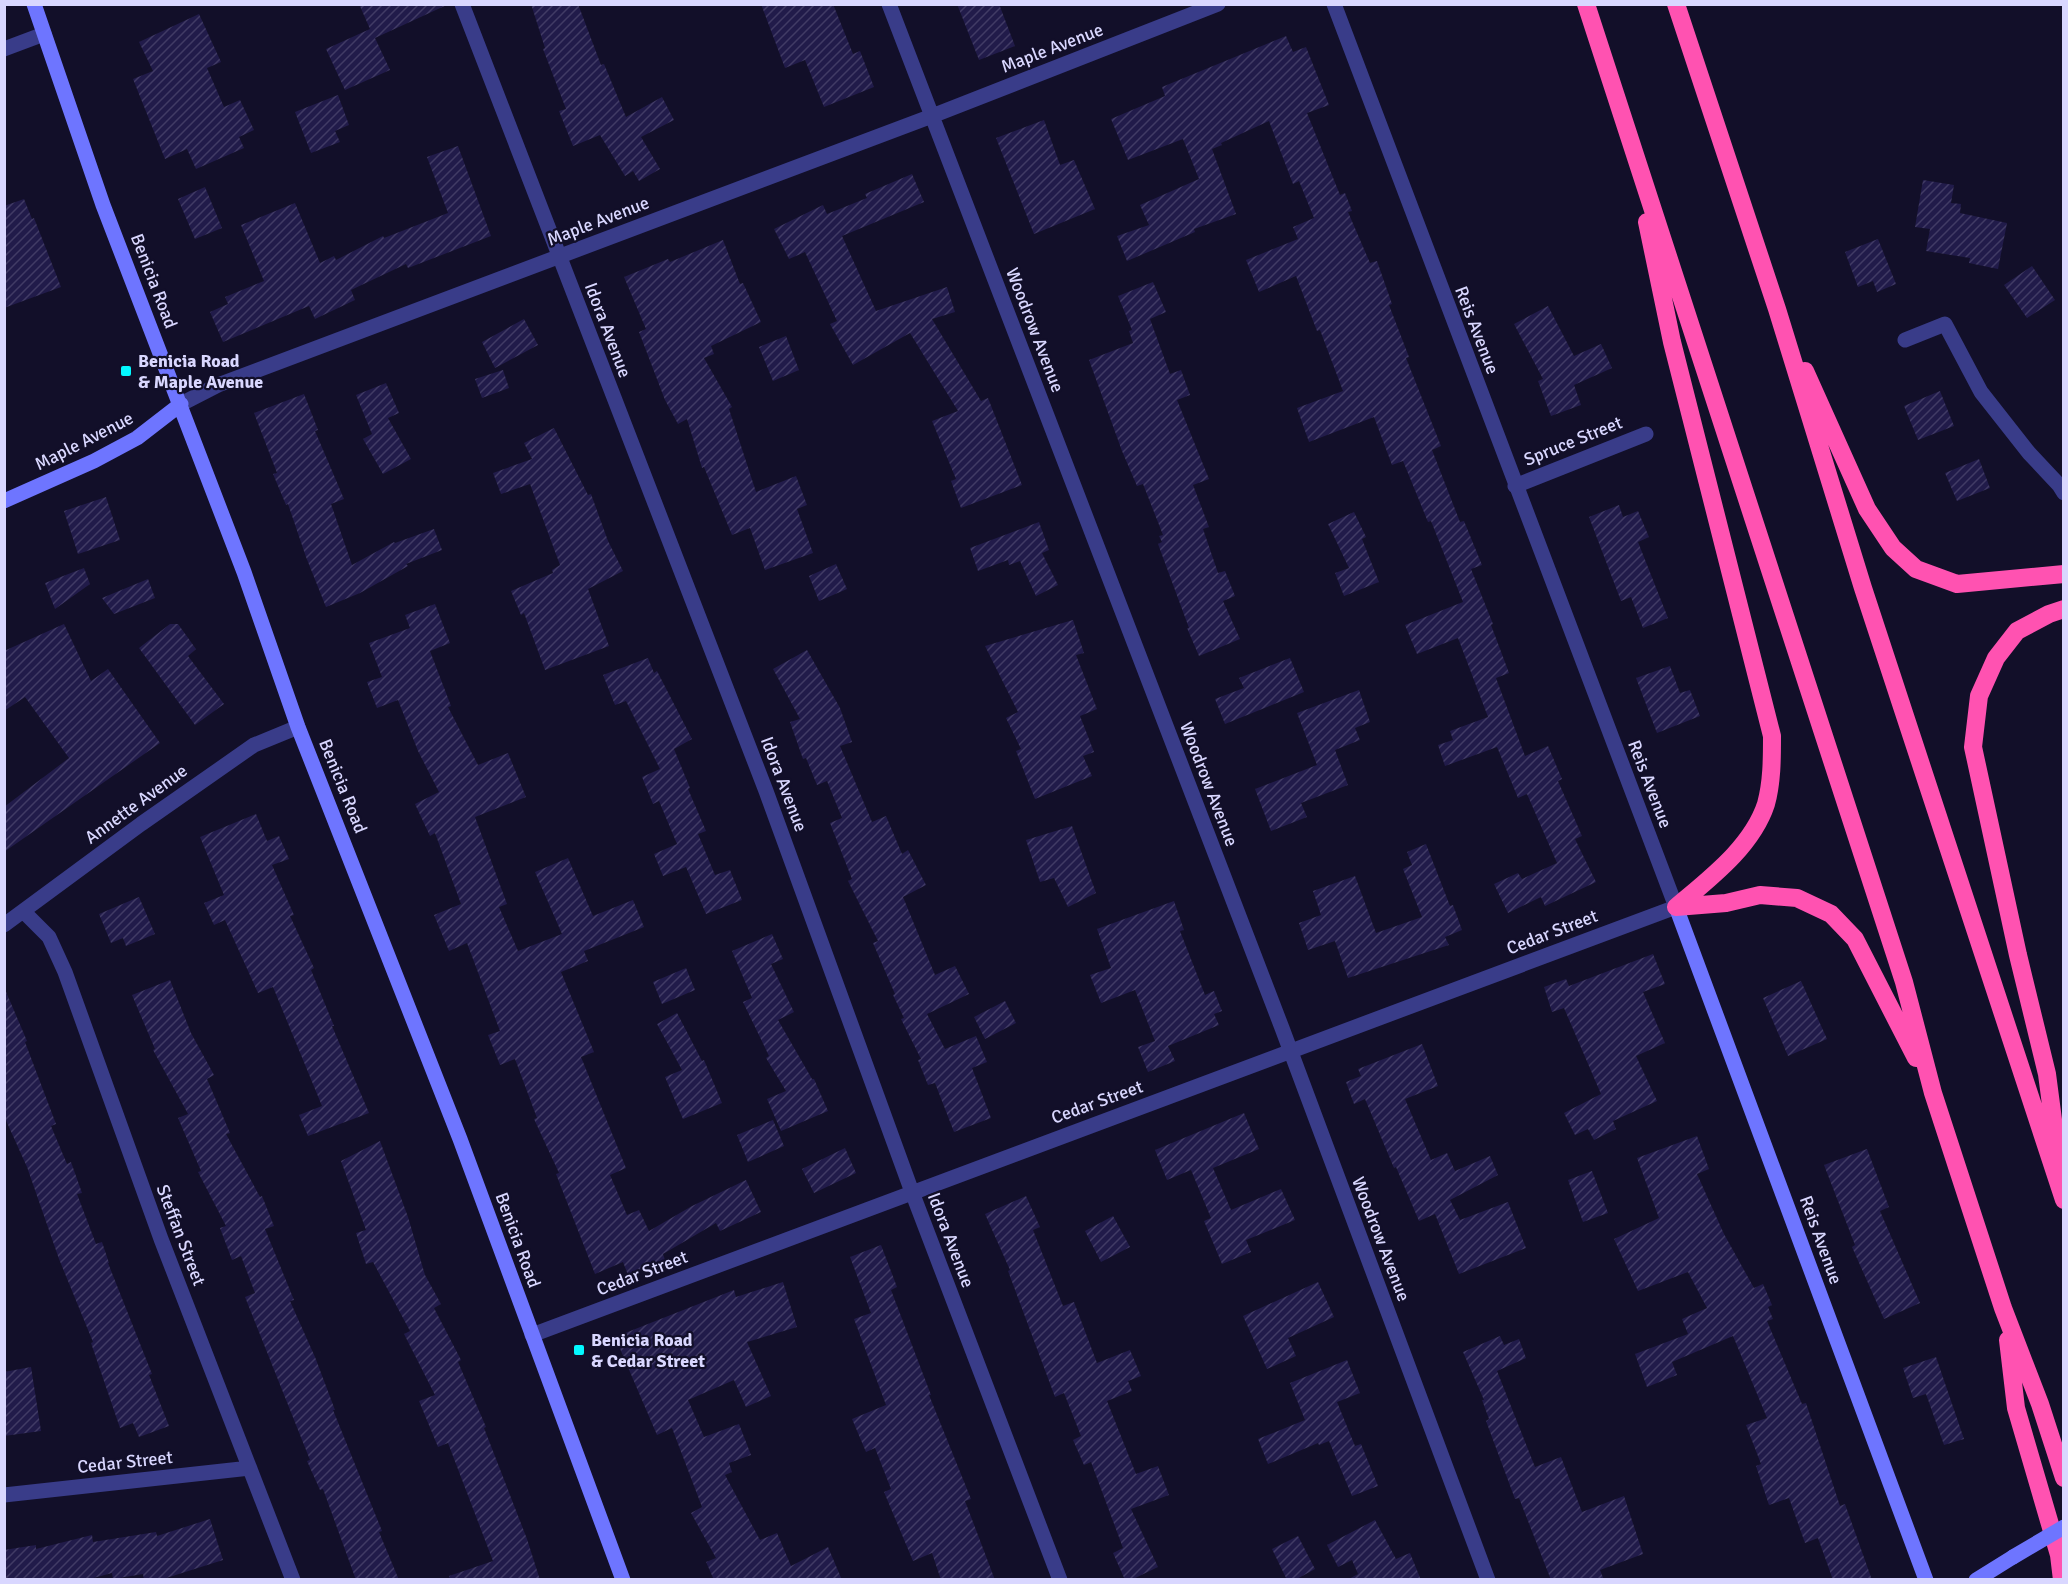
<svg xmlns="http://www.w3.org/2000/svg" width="2068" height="1584" font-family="Signika,sans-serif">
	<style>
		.building { fill: url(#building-hatch) }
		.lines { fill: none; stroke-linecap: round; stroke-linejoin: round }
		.street { stroke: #393c89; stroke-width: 15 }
		.secondary { stroke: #6e75ff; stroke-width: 15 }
		.highway { stroke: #ff52b1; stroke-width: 18 }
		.secondary-bridge { stroke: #6e75ff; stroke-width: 15 }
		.poi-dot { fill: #03f8ff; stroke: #120f29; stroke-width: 2 }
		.labels { text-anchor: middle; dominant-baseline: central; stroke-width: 4.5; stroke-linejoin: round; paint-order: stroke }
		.street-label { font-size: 18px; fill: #d9d7ff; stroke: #120f29 }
		.poi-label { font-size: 18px; font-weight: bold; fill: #d9d7ff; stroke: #120f29; text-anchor: start }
	</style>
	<defs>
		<pattern id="building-hatch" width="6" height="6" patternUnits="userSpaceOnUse" patternTransform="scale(1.5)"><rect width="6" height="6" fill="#211b4a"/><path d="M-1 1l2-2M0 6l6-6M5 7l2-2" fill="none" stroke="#413b65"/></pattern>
	</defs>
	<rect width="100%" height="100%" fill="#120f29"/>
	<!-- building -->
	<path class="building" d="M 359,4 L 449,4 L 375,38 L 390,70 L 345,90 L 326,49 L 370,29 Z
		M 531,4 L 578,4 L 601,65 L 604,64 L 626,117 L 662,97 L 674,120 L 641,137 L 660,169 L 639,181 L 633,171 L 625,176 L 600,135 L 573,146 L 559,111 L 566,109 L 543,49 L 545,48 Z
		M 761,4 L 833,4 L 853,54 L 860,51 L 874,87 L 824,107 L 805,60 L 785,68 Z
		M 957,4 L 999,4 L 1015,46 L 979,60 Z
		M 199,14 L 221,62 L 207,68 L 224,107 L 240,100 L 254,130 L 239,137 L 244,148 L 196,169 L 187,149 L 165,159 L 133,79 L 153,71 L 139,42 Z
		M 1286,36 L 1293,52 L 1306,47 L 1329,105 L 1307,113 L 1340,195 L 1345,193 L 1352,211 L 1348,212 L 1370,263 L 1377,261 L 1392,304 L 1389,305 L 1409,357 L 1406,358 L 1441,446 L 1432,450 L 1460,522 L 1464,521 L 1482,565 L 1471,569 L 1493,624 L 1491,625 L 1509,673 L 1496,678 L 1525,756 L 1548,746 L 1562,779 L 1558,781 L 1582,836 L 1575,839 L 1596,882 L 1545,906 L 1541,897 L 1508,913 L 1494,884 L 1518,873 L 1522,879 L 1557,863 L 1527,794 L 1518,798 L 1497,747 L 1445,766 L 1438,745 L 1453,740 L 1450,731 L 1488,717 L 1458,638 L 1417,654 L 1405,625 L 1463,602 L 1431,521 L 1428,522 L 1403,461 L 1392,465 L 1374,417 L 1309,442 L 1297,408 L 1343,391 L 1320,330 L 1317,331 L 1296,276 L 1259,292 L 1246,260 L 1298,239 L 1293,227 L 1314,218 L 1299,181 L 1293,184 L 1269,121 L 1221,143 L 1222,145 L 1212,149 L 1236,214 L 1194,229 L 1195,232 L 1127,261 L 1117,236 L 1149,225 L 1140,205 L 1199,179 L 1183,139 L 1128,160 L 1111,119 L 1165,96 L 1162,87 Z
		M 338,95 L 349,125 L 335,131 L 340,142 L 311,153 L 295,112 Z
		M 1044,120 L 1060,165 L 1074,160 L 1095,209 L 1034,234 L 996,138 Z
		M 458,146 L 491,236 L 408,268 L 406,264 L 351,290 L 355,300 L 315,319 L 309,306 L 223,342 L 210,312 L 228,304 L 225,297 L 264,281 L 241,225 L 295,203 L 320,263 L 334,256 L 336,260 L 383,236 L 384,238 L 448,213 L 427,157 Z
		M 912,174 L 924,202 L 842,236 L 876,311 L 947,287 L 955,312 L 932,319 L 981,401 L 988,398 L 1022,485 L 961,508 L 951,481 L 956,479 L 932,421 L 958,411 L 910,333 L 853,365 L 830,324 L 837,321 L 805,252 L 789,259 L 774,229 L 823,205 L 827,214 L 867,198 L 865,194 Z
		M 1923,180 L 1954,185 L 1951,203 L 1961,204 L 1960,213 L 2007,223 L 1998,269 L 1969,263 L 1970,258 L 1926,251 L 1930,229 L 1915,227 Z
		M 205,187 L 222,228 L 195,239 L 178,199 Z
		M 24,199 L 32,219 L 34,218 L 61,287 L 4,308 L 4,206 Z
		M 1878,239 L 1896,284 L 1877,292 L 1873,281 L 1858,287 L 1845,252 Z
		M 723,240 L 740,284 L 743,283 L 761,322 L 711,346 L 714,354 L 704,358 L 732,407 L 729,409 L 756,492 L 796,476 L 807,505 L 797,509 L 813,553 L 765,570 L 750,528 L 732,535 L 704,467 L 702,468 L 687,419 L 678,424 L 665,400 L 639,332 L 646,329 L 624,277 L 668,259 L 670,262 Z
		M 2032,266 L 2055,300 L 2027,318 L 2004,285 Z
		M 1153,282 L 1166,312 L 1150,319 L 1170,374 L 1181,370 L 1190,395 L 1177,400 L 1209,479 L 1193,485 L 1209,527 L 1203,529 L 1218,573 L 1225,571 L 1235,596 L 1223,601 L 1240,639 L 1199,656 L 1187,628 L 1189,628 L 1158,544 L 1162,542 L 1159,536 L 1163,535 L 1143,484 L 1137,486 L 1122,451 L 1089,360 L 1133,343 L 1129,331 L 1132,330 L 1118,296 Z
		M 1548,306 L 1574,356 L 1601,344 L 1612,368 L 1574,385 L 1581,405 L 1551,416 L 1538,381 L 1543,379 L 1514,324 Z
		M 524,319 L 538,345 L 495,368 L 482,342 Z
		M 786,336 L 799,370 L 773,381 L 759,347 Z
		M 503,370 L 509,388 L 482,398 L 475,379 Z
		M 386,383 L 399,413 L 388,418 L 411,459 L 383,474 L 363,439 L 372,434 L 356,395 Z
		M 1940,391 L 1954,426 L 1918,440 L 1904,406 Z
		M 304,394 L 318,430 L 315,431 L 344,499 L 331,504 L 352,565 L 394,542 L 395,543 L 434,529 L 442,550 L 406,564 L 408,566 L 360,593 L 326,607 L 306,557 L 288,504 L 286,505 L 273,474 L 277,473 L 254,413 Z
		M 554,428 L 588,495 L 591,494 L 608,541 L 623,571 L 588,589 L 609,646 L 545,670 L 524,613 L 521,615 L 511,591 L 553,573 L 552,570 L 560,565 L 530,484 L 501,494 L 493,473 L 532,459 L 524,443 Z
		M 1979,459 L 1990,488 L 1957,501 L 1945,473 Z
		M 106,497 L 120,540 L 78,554 L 64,511 Z
		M 1619,505 L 1623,517 L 1638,511 L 1649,537 L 1638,542 L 1668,618 L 1643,628 L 1631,597 L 1621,601 L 1589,517 Z
		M 1354,512 L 1366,537 L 1362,539 L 1379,582 L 1344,596 L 1335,573 L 1349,568 L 1328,524 Z
		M 1039,522 L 1049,550 L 1042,553 L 1058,585 L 1036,596 L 1020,561 L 1009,565 L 1008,560 L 978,571 L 970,548 Z
		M 836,564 L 847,589 L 819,601 L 809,576 Z
		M 84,568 L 90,584 L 55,609 L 45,583 Z
		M 148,579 L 155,598 L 114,614 L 102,598 Z
		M 435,604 L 450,643 L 430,651 L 451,706 L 448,707 L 478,765 L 508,753 L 526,797 L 475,817 L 507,904 L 499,907 L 518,951 L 562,934 L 535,872 L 568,858 L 593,916 L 633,900 L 644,927 L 584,951 L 588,961 L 561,972 L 594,1052 L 581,1057 L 626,1168 L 610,1175 L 627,1215 L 639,1210 L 649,1231 L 692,1206 L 746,1180 L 761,1212 L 720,1231 L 716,1223 L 663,1254 L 665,1260 L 628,1275 L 623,1262 L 595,1274 L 556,1174 L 559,1173 L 534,1119 L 537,1118 L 515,1059 L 500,1065 L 488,1035 L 500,1031 L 467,943 L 449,951 L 434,915 L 461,904 L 435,833 L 430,836 L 415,804 L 439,792 L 418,751 L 398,700 L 377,708 L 367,682 L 382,677 L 369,643 L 410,628 L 405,615 Z
		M 1073,620 L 1084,653 L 1076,655 L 1097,709 L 1080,716 L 1094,752 L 1083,756 L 1092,776 L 1035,799 L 1016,751 L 1021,749 L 1006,718 L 1018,712 L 985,646 Z
		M 64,624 L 91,681 L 108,669 L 160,743 L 4,852 L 4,807 L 69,758 L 25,697 L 4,711 L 4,651 Z
		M 170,624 L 178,624 L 196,649 L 188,656 L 224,704 L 195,725 L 139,648 Z
		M 807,650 L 840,708 L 852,742 L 840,746 L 872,822 L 886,816 L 902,854 L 908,850 L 926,885 L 903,897 L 935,975 L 955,966 L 969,994 L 927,1014 L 945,1049 L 976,1036 L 987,1062 L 972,1068 L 991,1118 L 954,1132 L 935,1083 L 928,1085 L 918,1060 L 921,1059 L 901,1019 L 904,1018 L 893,995 L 895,994 L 873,943 L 878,941 L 848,881 L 852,879 L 830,823 L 842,818 L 827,781 L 817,785 L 806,758 L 803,759 L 790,722 L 800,719 L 773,669 Z
		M 648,658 L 654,673 L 657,671 L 692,739 L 674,749 L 690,788 L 688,789 L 706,831 L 698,834 L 715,875 L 730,870 L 742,900 L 706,914 L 686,867 L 663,876 L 654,854 L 677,844 L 659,801 L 653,804 L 642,777 L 660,769 L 626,701 L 615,705 L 603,675 Z
		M 1290,658 L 1304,692 L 1225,724 L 1215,699 L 1244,688 L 1239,678 Z
		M 1670,666 L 1680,693 L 1690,690 L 1700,716 L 1657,733 L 1636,678 Z
		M 1359,690 L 1370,722 L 1355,728 L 1360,740 L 1335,750 L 1348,785 L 1301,803 L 1307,817 L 1271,831 L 1255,789 L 1317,765 L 1297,713 Z
		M 256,814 L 267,841 L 279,836 L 289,859 L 272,865 L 294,915 L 290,916 L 314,968 L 311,970 L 334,1026 L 332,1026 L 369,1113 L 308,1136 L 299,1115 L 322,1106 L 273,987 L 258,993 L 225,920 L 214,925 L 204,903 L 224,895 L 200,837 Z
		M 1072,826 L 1096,893 L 1068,907 L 1054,878 L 1040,882 L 1026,840 Z
		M 1426,844 L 1450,906 L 1453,905 L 1462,930 L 1445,937 L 1449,945 L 1348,978 L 1335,941 L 1308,950 L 1299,923 L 1321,915 L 1313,891 L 1355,876 L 1376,933 L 1422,917 L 1403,869 L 1412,865 L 1407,852 Z
		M 139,897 L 155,934 L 126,946 L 123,938 L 111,943 L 99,914 Z
		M 1174,901 L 1184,930 L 1180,931 L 1205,995 L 1214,991 L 1222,1011 L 1214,1014 L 1219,1025 L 1168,1046 L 1175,1061 L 1148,1072 L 1138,1047 L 1155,1041 L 1135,990 L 1101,1003 L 1090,975 L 1111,968 L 1097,929 Z
		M 772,934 L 783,959 L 771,964 L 794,1012 L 778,1020 L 812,1079 L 814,1079 L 828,1111 L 781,1131 L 767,1099 L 786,1091 L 766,1058 L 769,1056 L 743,1002 L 752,998 L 732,951 Z
		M 1653,954 L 1665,984 L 1643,992 L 1665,1043 L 1636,1056 L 1657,1101 L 1613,1121 L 1616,1129 L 1594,1140 L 1588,1129 L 1575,1135 L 1564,1113 L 1601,1094 L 1564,1008 L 1552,1012 L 1544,987 L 1566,979 L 1569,986 Z
		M 686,968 L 695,990 L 662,1004 L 653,982 Z
		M 170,980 L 191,1033 L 214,1075 L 207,1079 L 230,1133 L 226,1134 L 260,1197 L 262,1196 L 274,1226 L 265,1229 L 294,1300 L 290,1301 L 315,1357 L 335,1410 L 333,1410 L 382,1531 L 379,1532 L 399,1580 L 356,1580 L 323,1489 L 320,1490 L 307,1461 L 310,1460 L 245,1297 L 255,1293 L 241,1256 L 232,1260 L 220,1228 L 226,1226 L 198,1172 L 201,1171 L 178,1118 L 188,1114 L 153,1050 L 155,1049 L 132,995 Z
		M 1801,981 L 1827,1039 L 1788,1056 L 1763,998 Z
		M 4,987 L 27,1041 L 25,1042 L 56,1124 L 51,1126 L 67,1164 L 71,1162 L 82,1193 L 77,1194 L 96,1244 L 102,1242 L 109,1263 L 108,1263 L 152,1374 L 149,1375 L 169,1426 L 139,1437 L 133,1423 L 120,1428 L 91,1343 L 93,1342 L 59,1259 L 27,1167 L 4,1116 Z
		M 1005,1001 L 1016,1023 L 985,1039 L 974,1017 Z
		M 677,1013 L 702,1061 L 704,1060 L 722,1103 L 683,1119 L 665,1077 L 682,1070 L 657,1024 Z
		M 1422,1044 L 1438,1086 L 1405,1099 L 1431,1160 L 1447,1153 L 1455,1171 L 1490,1156 L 1498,1175 L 1450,1200 L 1460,1220 L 1508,1202 L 1526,1248 L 1459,1274 L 1435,1214 L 1419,1221 L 1396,1167 L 1394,1168 L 1365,1099 L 1354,1104 L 1346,1082 L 1361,1076 L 1358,1069 Z
		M 1244,1113 L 1259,1149 L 1213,1168 L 1231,1210 L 1281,1189 L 1295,1220 L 1246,1240 L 1251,1252 L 1222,1264 L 1204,1221 L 1211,1218 L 1191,1170 L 1167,1180 L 1155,1150 Z
		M 773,1120 L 784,1146 L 748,1162 L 737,1135 Z
		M 1697,1136 L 1709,1169 L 1697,1174 L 1724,1234 L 1754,1288 L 1763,1284 L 1772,1305 L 1768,1307 L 1773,1319 L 1767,1321 L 1802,1404 L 1806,1403 L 1840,1506 L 1845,1504 L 1872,1580 L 1833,1580 L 1818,1538 L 1805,1543 L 1789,1498 L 1769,1505 L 1756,1466 L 1761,1464 L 1746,1425 L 1767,1418 L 1733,1336 L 1672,1362 L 1677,1375 L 1647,1387 L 1635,1354 L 1688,1334 L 1682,1319 L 1707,1308 L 1688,1272 L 1638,1291 L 1614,1239 L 1659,1218 L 1637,1158 Z
		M 380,1141 L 408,1217 L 425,1275 L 441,1304 L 434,1308 L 461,1360 L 458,1362 L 486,1427 L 484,1428 L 527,1539 L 540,1580 L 450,1580 L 449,1576 L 493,1561 L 448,1443 L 438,1447 L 419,1401 L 435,1395 L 404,1334 L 410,1331 L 373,1262 L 366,1264 L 356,1233 L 366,1230 L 341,1161 Z
		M 845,1148 L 856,1173 L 814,1193 L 802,1169 Z
		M 1867,1149 L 1889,1207 L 1880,1211 L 1920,1303 L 1884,1319 L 1852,1247 L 1855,1245 L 1824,1165 Z
		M 1592,1171 L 1608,1213 L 1583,1222 L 1568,1180 Z
		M 1026,1196 L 1040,1227 L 1033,1230 L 1063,1306 L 1074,1302 L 1097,1363 L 1130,1350 L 1141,1376 L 1128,1381 L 1132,1391 L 1107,1401 L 1136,1474 L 1158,1466 L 1169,1495 L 1131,1509 L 1158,1567 L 1131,1580 L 1125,1580 L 1113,1553 L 1123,1548 L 1091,1462 L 1084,1465 L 1073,1440 L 1081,1436 L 1064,1393 L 1055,1397 L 1008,1271 L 1010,1270 L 985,1214 Z
		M 1113,1216 L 1130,1247 L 1101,1262 L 1085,1231 Z
		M 881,1245 L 897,1287 L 891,1290 L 931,1395 L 929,1395 L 971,1499 L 965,1501 L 995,1580 L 941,1580 L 932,1553 L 913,1561 L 884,1492 L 891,1489 L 875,1448 L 866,1452 L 852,1419 L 886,1405 L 854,1319 L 871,1313 L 850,1257 Z
		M 783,1282 L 797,1327 L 747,1342 L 771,1396 L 746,1407 L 734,1380 L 688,1400 L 704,1437 L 739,1424 L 751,1455 L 729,1463 L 732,1472 L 725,1475 L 760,1540 L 777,1533 L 791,1566 L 828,1547 L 842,1580 L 714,1580 L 706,1562 L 716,1558 L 691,1513 L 702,1507 L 672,1428 L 657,1435 L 615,1337 L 734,1290 L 736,1297 Z
		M 1318,1282 L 1334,1317 L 1288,1338 L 1296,1356 L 1267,1369 L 1243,1316 Z
		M 1500,1336 L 1504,1345 L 1519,1339 L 1526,1358 L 1497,1371 L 1535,1467 L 1561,1457 L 1582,1512 L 1624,1496 L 1643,1554 L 1600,1570 L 1604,1580 L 1551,1580 L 1519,1498 L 1515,1499 L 1486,1421 L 1489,1419 L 1482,1400 L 1484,1400 L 1463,1352 Z
		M 1936,1357 L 1964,1439 L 1944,1445 L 1926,1394 L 1913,1398 L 1903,1368 Z
		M 1347,1360 L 1360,1393 L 1337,1402 L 1355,1446 L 1361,1444 L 1378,1486 L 1352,1496 L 1329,1441 L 1319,1445 L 1318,1443 L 1268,1464 L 1258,1439 L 1305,1420 L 1290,1383 Z
		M 31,1367 L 41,1431 L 4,1436 L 4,1372 Z
		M 210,1519 L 223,1560 L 160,1580 L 144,1580 L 143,1574 L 113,1579 L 112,1573 L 86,1580 L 4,1580 L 4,1550 L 36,1545 L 36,1549 L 92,1535 L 93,1542 L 156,1532 L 157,1536 Z
		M 1375,1520 L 1396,1559 L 1410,1553 L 1421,1580 L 1347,1580 L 1358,1574 L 1352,1560 L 1338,1567 L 1327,1545 Z
		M 1298,1536 L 1315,1569 L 1295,1580 L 1287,1580 L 1272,1549 Z"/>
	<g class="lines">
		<!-- street -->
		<path class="street" d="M 462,4 L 766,791 L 912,1192 L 1060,1580
			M 889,4 L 1282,1028 L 1488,1580
			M 4,49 L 44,34
			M 1905,340 L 1945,324 L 1981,392 L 2029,453 L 2059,485 L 2064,493
			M 181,404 L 218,385 L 932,116 L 1218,4
			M 1515,486 L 1646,434
			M 23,911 L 49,937 L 65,972 L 161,1239 L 293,1580
			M 4,925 L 141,824 L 254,745 L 298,727
			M 532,1335 L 1676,907 L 1334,4
			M 4,1495 L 250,1468"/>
		<!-- secondary -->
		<path class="secondary" d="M 34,4 L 103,205 L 244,572 L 298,727 L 460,1139 L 623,1580
			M 4,501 L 94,461 L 137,438 L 181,404
			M 1676,907 L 1926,1580
			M 1976,1580 L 2013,1557"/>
		<!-- highway -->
		<path class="highway" d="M 1586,4 L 1904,982 L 1933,1093 L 2003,1308 L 2040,1404 L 2064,1478
			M 1676,4 L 1777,309 L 1863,588 L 2064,1200
			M 1647,222 L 1672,342 L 1772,736 C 1772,759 1772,782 1766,804 C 1752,847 1709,879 1676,907
			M 1805,371 L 1867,509 L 1893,548 L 1916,569 L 1957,584 L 2064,574
			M 1676,907 L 1726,903 L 1760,895 L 1797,898 L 1831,914 L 1855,939 L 1916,1058
			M 2058,1158 L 2047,1074 L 2018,955 L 1973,747 L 1979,696 L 1996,658 L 2017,631 L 2049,614 L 2064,609
			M 2008,1340 L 2016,1408 L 2059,1555 L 2062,1580"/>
		<!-- secondary-bridge -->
		<path class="secondary-bridge" d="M 2013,1557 L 2064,1527"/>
	</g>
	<!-- markers -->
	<g class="poi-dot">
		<rect x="120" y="365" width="12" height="12" rx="3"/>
		<rect x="573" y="1344" width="12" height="12" rx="3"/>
	</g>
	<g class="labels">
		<!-- street labels -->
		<g class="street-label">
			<text transform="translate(1052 48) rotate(-21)">Maple Avenue</text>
			<text transform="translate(598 221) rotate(-21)">Maple Avenue</text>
			<text transform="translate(154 281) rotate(69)">Benicia Road</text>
			<text transform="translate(608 330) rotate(69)">Idora Avenue</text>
			<text transform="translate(1035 330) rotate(69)">Woodrow Avenue</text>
			<text transform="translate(1477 330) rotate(69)">Reis Avenue</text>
			<text transform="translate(84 441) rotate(-27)">Maple Avenue</text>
			<text transform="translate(1573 441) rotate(-22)">Spruce Street</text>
			<text transform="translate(784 784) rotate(69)">Idora Avenue</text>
			<text transform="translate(1209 784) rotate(69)">Woodrow Avenue</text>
			<text transform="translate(1650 784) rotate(69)">Reis Avenue</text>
			<text transform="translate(343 786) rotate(68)">Benicia Road</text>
			<text transform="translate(136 804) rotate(-36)">Annette Avenue</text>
			<text transform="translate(1552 932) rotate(-21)">Cedar Street</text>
			<text transform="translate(1097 1102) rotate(-20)">Cedar Street</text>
			<text transform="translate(181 1235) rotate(69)">Steffan Street</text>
			<text transform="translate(1381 1239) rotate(69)">Woodrow Avenue</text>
			<text transform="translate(518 1240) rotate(70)">Benicia Road</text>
			<text transform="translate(951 1240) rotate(69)">Idora Avenue</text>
			<text transform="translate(1821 1240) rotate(70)">Reis Avenue</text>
			<text transform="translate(642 1273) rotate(-21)">Cedar Street</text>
			<text transform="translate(125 1462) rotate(-6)">Cedar Street</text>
		</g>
		<!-- poi labels -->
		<g class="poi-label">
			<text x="138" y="361">Benicia Road<tspan x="138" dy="21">&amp; Maple Avenue</tspan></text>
			<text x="591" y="1340">Benicia Road<tspan x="591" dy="21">&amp; Cedar Street</tspan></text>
		</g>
	</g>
	<!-- border -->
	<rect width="2068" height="1584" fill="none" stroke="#d9d7ff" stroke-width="12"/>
</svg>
